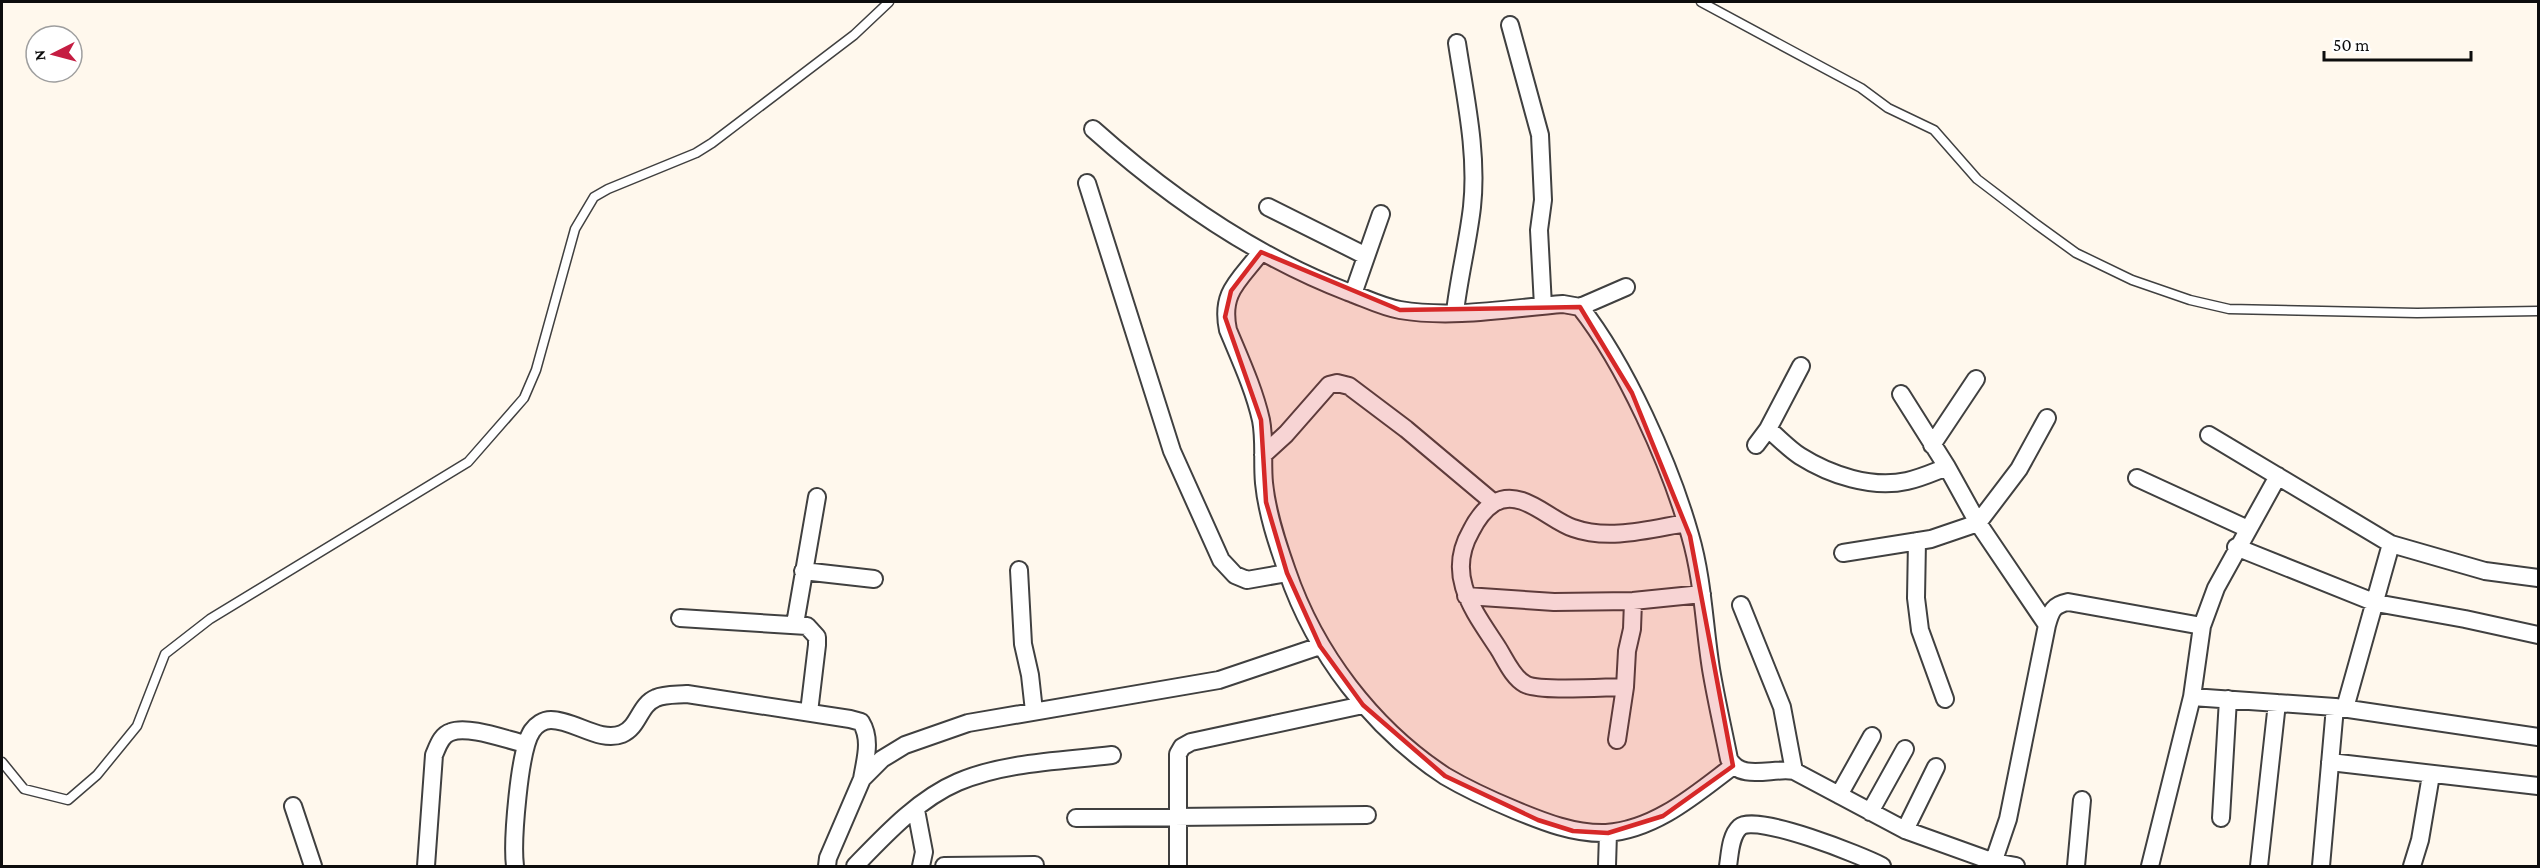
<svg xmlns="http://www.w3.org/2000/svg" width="2540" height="868" font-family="'Crimson Pro',serif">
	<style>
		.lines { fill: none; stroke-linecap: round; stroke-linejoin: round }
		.service-casing { stroke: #404040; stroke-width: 11 }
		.minor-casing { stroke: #404040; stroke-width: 20 }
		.service { stroke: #fff; stroke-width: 8 }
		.minor { stroke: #fff; stroke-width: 16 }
		.marked { fill: #d62828; fill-opacity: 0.2; stroke: #d62828; stroke-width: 4.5; stroke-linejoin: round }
	</style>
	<rect width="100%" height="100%" fill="#fff8ed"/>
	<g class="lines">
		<!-- service casing -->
		<g class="service-casing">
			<path id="service" d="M 1701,2 L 1861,88 L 1888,108 L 1934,130 L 1977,179 L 2036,224 L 2076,253 L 2132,280 L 2190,300 L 2229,309 L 2417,313 L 2538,311
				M 2,762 L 24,789 L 68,800 L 97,775 L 137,726 L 165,654 L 210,619 L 468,462 L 524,398 L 536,370 L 575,229 L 594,197 L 608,189 L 696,153 L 712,143 L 854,35 L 889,2"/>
		</g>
		<!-- minor casing -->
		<g class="minor-casing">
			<path id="minor" d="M 1510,25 L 1540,135 L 1543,200 L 1539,230 L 1543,306
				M 1093,129 C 1168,196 1254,256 1348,292 C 1365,298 1382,307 1400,310 C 1453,319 1511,308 1563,304 L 1580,307 C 1625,364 1670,464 1690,535 C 1703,579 1704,625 1711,669 C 1716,699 1723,729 1729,759 C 1741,782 1773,767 1794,771 L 1905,830 L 1994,862 L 2016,866
				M 1087,183 L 1172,451 L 1221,560 L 1235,575 L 1247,580 L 1287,573
				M 1268,207 L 1366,256
				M 1261,252 C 1239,281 1220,292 1228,330 C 1240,359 1254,389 1261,420 C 1265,440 1262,462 1264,483 C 1267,513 1277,543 1287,571 C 1315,653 1372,728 1445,776 C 1467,789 1491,800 1515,810 C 1544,822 1574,834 1606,833 C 1655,830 1696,794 1733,766
				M 1353,294 L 1381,214
				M 1580,307 L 1626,287
				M 1455,312 C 1459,277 1468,242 1472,207 C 1478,153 1465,96 1457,43
				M 1901,394 L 1947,467 L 1978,523 L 2047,625 L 2008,819 L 1992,866
				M 1768,429 C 1779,438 1789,449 1800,456 C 1830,475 1872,489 1907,481 C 1921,478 1934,472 1947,467
				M 2209,435 L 2391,544 L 2485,571 L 2538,578
				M 1756,445 L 1768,429 L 1801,366
				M 1932,445 L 1976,379
				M 1263,455 L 1286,434 L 1329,385 L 1337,383 L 1349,386 L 1406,429 L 1494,503
				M 2137,478 L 2248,529
				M 1917,541 L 1916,598 L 1920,630 L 1945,699
				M 2236,547 L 2376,603 L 2465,619 L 2538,635
				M 1843,553 L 1931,539 L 1978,523 L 2019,469 L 2047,418
				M 1019,570 L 1023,644 L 1030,675 L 1034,711
				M 803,571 L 874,579
				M 1466,596 L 1554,602 L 1633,601 L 1702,594
				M 1741,605 L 1782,707 L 1794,771
				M 680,618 L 807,626 L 817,637 L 817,645 L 809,712
				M 795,624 L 817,497
				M 2047,625 C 2051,611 2053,605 2068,602 L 2202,626
				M 1625,687 C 1606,687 1538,692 1525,684 C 1513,678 1505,659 1498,648 C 1474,611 1445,576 1471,531 C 1476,521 1483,510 1494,503 C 1521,487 1549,520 1573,528 C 1609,541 1650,529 1686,523
				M 2192,697 L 2335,707 L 2538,737
				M 2345,708 L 2391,544
				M 1617,740 L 1625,687 L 1627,651 L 1632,629 L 1633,601
				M 2330,762 L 2538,786
				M 1839,795 L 1872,736
				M 293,806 L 313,866
				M 916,810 L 924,852 L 921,866
				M 1870,812 L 1905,749
				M 1076,818 L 1367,815
				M 2221,818 L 2228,699
				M 1905,830 L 1936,767
				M 426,866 L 434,755 C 438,746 441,735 451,732 C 468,725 507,740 526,744
				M 515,866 C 512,842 519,750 532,731 C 536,725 543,720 551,720 C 574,720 600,743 622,734 C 639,727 639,705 656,698 C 665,694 677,695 687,694 L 850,719 L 861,722 C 872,740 865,760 862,779
				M 827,866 L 828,858 L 862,779 L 882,759 L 905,745 L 968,723 L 1219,680 L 1320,646
				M 855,866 C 884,836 918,799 958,782 C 1005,762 1061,761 1112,755
				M 944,866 L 1035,865
				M 1178,866 L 1178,754 L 1182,747 L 1191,742 L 1363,705
				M 1607,866 L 1608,833
				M 1728,866 C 1730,854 1730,836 1740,827 C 1756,813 1863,856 1882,866
				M 2076,866 L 2082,800
				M 2150,866 L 2192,697 L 2202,626 L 2216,588 L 2278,476
				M 2259,866 L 2277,703
				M 2321,866 L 2335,707
				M 2412,866 L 2420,840 L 2431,775"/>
		</g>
		<!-- service -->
		<use href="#service" class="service"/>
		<!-- minor -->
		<use href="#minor" class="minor"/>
	</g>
	<!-- marked area -->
	<path class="marked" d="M 1261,252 L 1400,310 L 1580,307 L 1632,393 L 1690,536 L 1733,766 L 1663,816 L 1608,833 L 1573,831 L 1538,820 L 1445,776 L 1363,705 L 1320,646 L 1287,573 L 1266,502 L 1261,420 L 1225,317 L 1231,291 Z"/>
	<!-- border -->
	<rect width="2540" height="868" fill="none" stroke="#0d0d0d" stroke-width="6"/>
	<!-- north arrow -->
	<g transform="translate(54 54) rotate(264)"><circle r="28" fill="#ffffff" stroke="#9e9e9e" stroke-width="1.5"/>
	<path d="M0-4.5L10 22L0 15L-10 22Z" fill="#c51d42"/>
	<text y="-9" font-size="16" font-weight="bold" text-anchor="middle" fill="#0d0d0d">N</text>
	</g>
	<!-- scale -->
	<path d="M2324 51v9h147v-9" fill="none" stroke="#0d0d0d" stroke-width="3"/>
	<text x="2333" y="51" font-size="18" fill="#0d0d0d" stroke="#ffffff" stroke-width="4.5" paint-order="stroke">50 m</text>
</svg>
